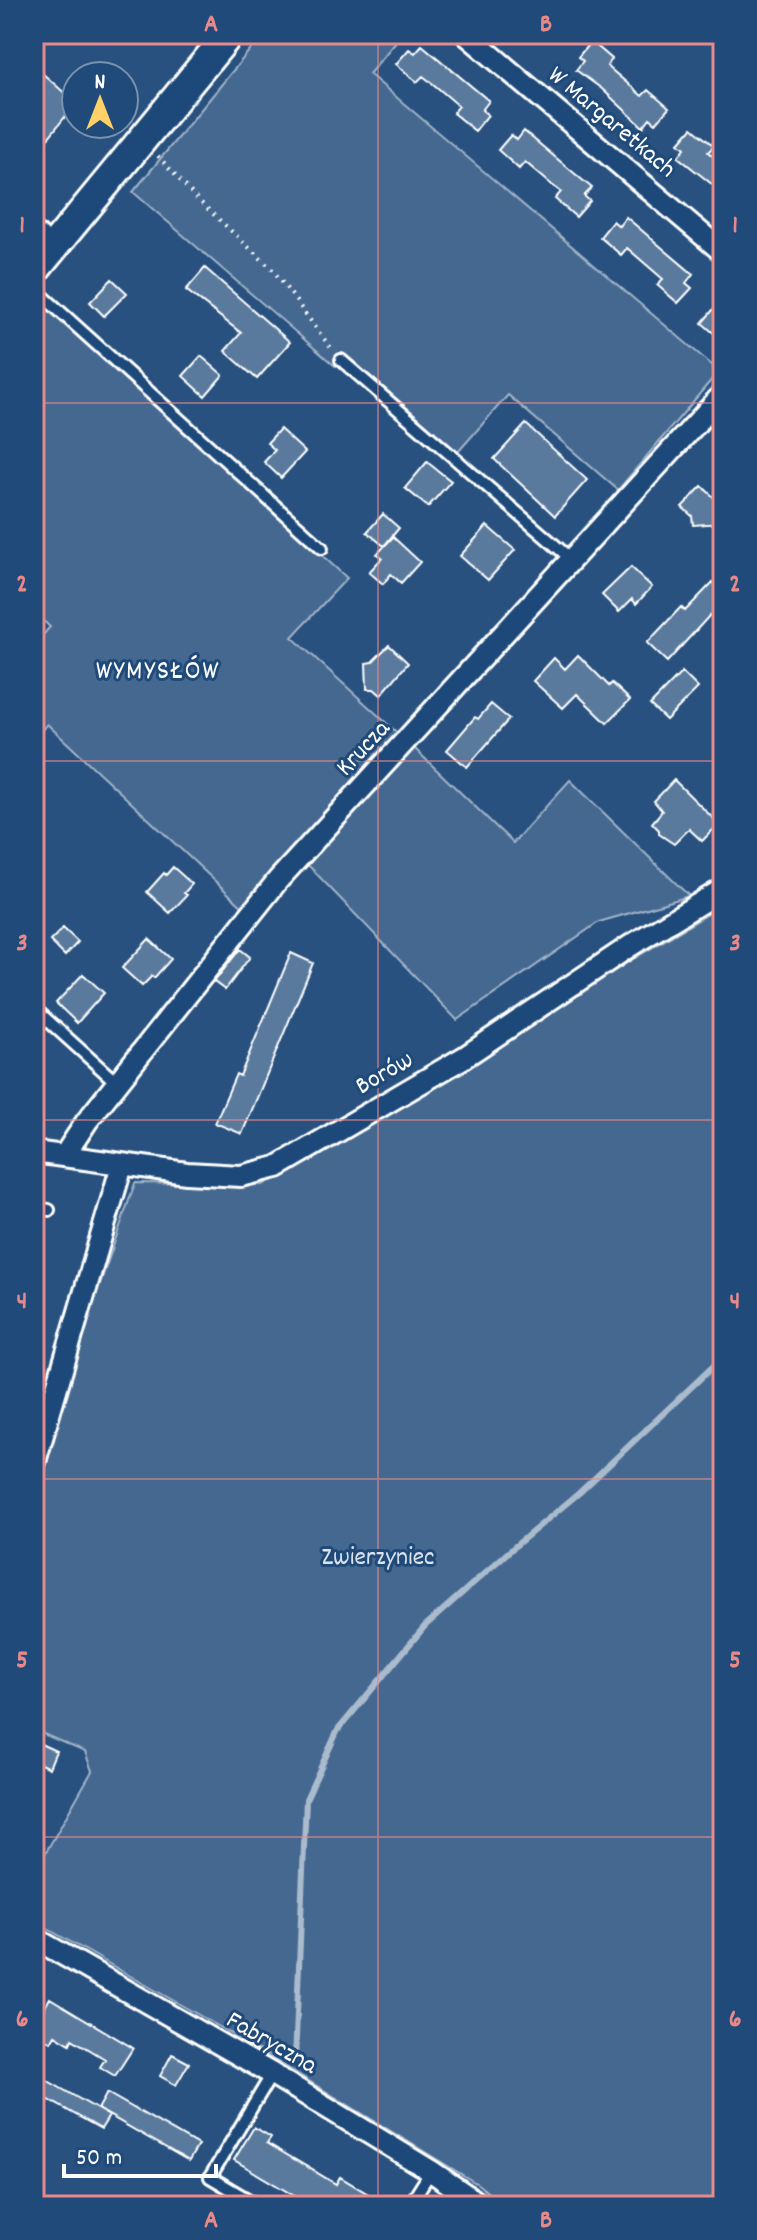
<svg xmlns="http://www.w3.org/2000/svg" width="757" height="2240" font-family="Dekko,sans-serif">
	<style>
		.green { fill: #446890; stroke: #a2b4c8; stroke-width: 2 }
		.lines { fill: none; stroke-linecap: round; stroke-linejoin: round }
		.stream { stroke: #aabbcd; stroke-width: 6 }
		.building { fill: #5a7a9d; stroke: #fff; stroke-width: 2 }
		.lane-casing { stroke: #fff; stroke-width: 16 }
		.street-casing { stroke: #fff; stroke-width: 26 }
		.secondary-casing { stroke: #fff; stroke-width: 34 }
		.path { stroke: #fff; stroke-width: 4; stroke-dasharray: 2 6; stroke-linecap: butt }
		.lane { stroke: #1f4a7a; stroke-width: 10 }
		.street { stroke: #1f4a7a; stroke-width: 20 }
		.secondary { stroke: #1f4a7a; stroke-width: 28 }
		.grid { fill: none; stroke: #e88989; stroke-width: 2; stroke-opacity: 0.55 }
		.labels { text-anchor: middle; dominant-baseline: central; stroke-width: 6; stroke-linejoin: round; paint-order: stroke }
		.street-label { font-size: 26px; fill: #fff; stroke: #1f4a7a }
		.park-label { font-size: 26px; fill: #dae1e9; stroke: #1f4a7a }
		.neighbourhood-label { font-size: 28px; letter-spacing: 2px; fill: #fff; stroke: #1f4a7a }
		.neatline { fill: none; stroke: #e88989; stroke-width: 3 }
		.grid-label { font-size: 26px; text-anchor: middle; font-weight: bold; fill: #e88989 }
	</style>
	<rect width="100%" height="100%" fill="#28517f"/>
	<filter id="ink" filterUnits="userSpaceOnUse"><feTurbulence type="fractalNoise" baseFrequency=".0125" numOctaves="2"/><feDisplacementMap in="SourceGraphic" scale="16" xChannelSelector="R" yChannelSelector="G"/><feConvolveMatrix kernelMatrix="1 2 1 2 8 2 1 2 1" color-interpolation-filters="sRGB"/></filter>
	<g filter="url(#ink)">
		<!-- green -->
		<path class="green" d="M 263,34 L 402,34 L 369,74 L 719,371 L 618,490 L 508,395 L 458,452 L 346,355 L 335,366 L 133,192 Z
			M 41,301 L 347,578 L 292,637 L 402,737 L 247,911 L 47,724 L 34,739 L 34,645 L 50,627 L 34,612 L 34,310 Z
			M 414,748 L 513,843 L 570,780 L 689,896 L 599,922 L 457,1020 L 307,864 Z
			M 723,905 L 723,2206 L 504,2206 L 479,2185 L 232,2034 L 34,1921 L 34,1873 L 92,1771 L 85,1752 L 34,1730 L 34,1475 L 135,1183 L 263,1185 L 492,1048 L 504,1037 Z"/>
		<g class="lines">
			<!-- stream -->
			<path class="stream" d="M 295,2061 L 306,1799 L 338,1730 L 425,1626 L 514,1547 L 579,1493 L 723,1357"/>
		</g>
		<!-- building -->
		<path class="building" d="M 591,41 L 612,59 L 607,66 L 627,83 L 642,96 L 648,90 L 669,108 L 656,123 L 650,118 L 643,127 L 602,89 L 576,70 L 583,61 L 578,57 Z
			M 422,45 L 489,101 L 482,110 L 488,115 L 475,131 L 453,113 L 459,106 L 432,83 L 423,76 L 417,82 L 396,64 L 409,49 L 415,53 Z
			M 34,66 L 76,103 L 44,143 L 34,134 Z
			M 692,128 L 714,146 L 708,152 L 723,165 L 723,193 L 678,157 L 685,148 L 679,143 Z
			M 524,131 L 592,188 L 584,196 L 590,201 L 576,217 L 555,199 L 561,192 L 552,185 L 525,162 L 519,169 L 498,150 L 511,135 L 517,140 Z
			M 626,217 L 693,274 L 686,283 L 692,288 L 678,303 L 657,285 L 663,279 L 627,248 L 621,255 L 600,237 L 613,221 L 619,226 Z
			M 205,268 L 290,342 L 257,379 L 225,351 L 241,333 L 186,290 Z
			M 112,279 L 127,293 L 104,316 L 90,302 Z
			M 723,298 L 723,341 L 702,323 Z
			M 201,356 L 223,375 L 205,396 L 183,376 Z
			M 526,424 L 587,480 L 555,516 L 494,459 Z
			M 280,429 L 305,452 L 281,478 L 264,462 L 275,450 L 267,443 Z
			M 427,462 L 451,481 L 428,507 L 405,488 Z
			M 702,486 L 723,506 L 716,514 L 723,523 L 693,525 L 692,516 L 682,507 Z
			M 383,514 L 399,528 L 384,546 L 367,532 Z
			M 487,526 L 515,550 L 488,580 L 460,556 Z
			M 393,537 L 420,562 L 401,583 L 391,574 L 383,584 L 369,572 L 382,558 L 377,554 Z
			M 631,567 L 652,587 L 636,604 L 632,599 L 619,612 L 602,595 Z
			M 713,582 L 723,592 L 723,627 L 710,615 L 667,662 L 647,643 L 681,607 L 685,611 Z
			M 389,645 L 408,663 L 381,695 L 374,689 L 367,689 L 366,663 L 372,662 Z
			M 578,655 L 609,686 L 612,683 L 630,700 L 607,723 L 577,694 L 563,708 L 533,681 L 554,658 L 565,669 Z
			M 682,672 L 698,688 L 666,720 L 650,705 Z
			M 491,704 L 509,719 L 467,767 L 447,750 L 475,717 L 478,719 Z
			M 674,780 L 719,824 L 702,841 L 689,829 L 674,844 L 659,834 L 659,830 L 652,823 L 662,811 L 654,801 Z
			M 173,867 L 192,884 L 184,893 L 187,895 L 170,913 L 147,892 L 164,873 L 166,875 Z
			M 63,928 L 78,942 L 65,956 L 50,941 Z
			M 149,939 L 171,959 L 154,978 L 152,976 L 142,986 L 122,968 Z
			M 240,949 L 250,957 L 225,990 L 214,982 Z
			M 291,953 L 313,963 L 242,1134 L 215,1123 L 236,1074 L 240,1076 Z
			M 83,974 L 104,993 L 77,1023 L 56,1003 Z
			M 34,1741 L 56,1751 L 49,1768 L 34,1761 Z
			M 50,1998 L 133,2048 L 115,2076 L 100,2067 L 105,2059 L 72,2039 L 70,2044 L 55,2035 L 51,2042 L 34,2033 L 34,2026 Z
			M 172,2054 L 189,2063 L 176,2085 L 160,2076 Z
			M 43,2078 L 109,2116 L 101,2129 L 35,2092 Z
			M 107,2093 L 198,2145 L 189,2161 L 98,2109 Z
			M 254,2127 L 271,2137 L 267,2143 L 336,2184 L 340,2177 L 388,2206 L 326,2206 L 312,2198 L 308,2204 L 234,2160 Z"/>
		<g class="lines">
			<!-- lane casing -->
			<g class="lane-casing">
				<path id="lane" d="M 34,225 L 52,243
					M 34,288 L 322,548
					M 341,360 L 572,560
					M 34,1008 L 117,1083
					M 34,1207 L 49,1210
					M 259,2206 L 210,2177 L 272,2074
					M 409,2206 L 431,2171"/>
			</g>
			<!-- street casing -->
			<g class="street-casing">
				<path id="street" d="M 466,34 L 723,252
					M 34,1152 L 187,1173 L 241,1176 L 277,1167 L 463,1058 L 630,946 L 723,889
					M 64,1156 L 87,1121 L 278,880 L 723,394
					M 34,1465 L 122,1165
					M 34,1938 L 272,2074 L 431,2171 L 482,2206"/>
			</g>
			<!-- secondary casing -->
			<g class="secondary-casing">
				<path id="secondary" d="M 34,271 L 229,34"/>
			</g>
			<!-- path -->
			<path class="path" d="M 158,156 L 196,198 L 273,270 L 333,351"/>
			<!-- lane -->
			<use href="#lane" class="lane"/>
			<!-- street -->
			<use href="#street" class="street"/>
			<!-- secondary -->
			<use href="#secondary" class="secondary"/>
		</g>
	</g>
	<!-- grid -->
	<path class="grid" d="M 378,34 L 378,2206M 34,403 L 723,403M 34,761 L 723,761M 34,1120 L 723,1120M 34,1479 L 723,1479M 34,1837 L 723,1837"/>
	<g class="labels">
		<!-- street labels -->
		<g class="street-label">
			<text transform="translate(611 123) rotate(40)">W Margaretkach</text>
			<text transform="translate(364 749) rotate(-47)">Krucza</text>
			<text transform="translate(385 1074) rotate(-30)">Borów</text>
			<text transform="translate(271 2044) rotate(30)">Fabryczna</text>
		</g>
		<!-- park labels -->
		<g class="park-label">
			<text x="378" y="1558">Zwierzyniec</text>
		</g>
		<!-- neighbourhood labels -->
		<g class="neighbourhood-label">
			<text x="158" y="673">WYMYSŁÓW</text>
		</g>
	</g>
	<!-- margin -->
	<rect width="757" height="2240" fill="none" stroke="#1f4a7a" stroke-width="88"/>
	<!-- north arrow -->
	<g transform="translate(100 100)"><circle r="38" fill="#1f4a7a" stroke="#7992af" stroke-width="2"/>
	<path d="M0-6L14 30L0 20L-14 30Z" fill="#ffd166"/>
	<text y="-12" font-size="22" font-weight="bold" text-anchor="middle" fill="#ffffff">N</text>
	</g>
	<!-- scale -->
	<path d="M64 2164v12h152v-12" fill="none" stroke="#ffffff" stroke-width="4"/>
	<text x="76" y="2164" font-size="24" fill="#ffffff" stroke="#1f4a7a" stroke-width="6" paint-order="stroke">50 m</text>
	<rect x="44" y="44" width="669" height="2152" class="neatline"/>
	<g class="grid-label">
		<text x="211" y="31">A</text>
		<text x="546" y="31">B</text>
		<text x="22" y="232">1</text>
		<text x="735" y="232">1</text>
		<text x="22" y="591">2</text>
		<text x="735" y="591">2</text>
		<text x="22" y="950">3</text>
		<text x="735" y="950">3</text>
		<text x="22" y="1308">4</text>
		<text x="735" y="1308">4</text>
		<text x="22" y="1667">5</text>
		<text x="735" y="1667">5</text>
		<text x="22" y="2026">6</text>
		<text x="735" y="2026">6</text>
		<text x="211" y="2227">A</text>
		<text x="546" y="2227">B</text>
	</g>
</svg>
